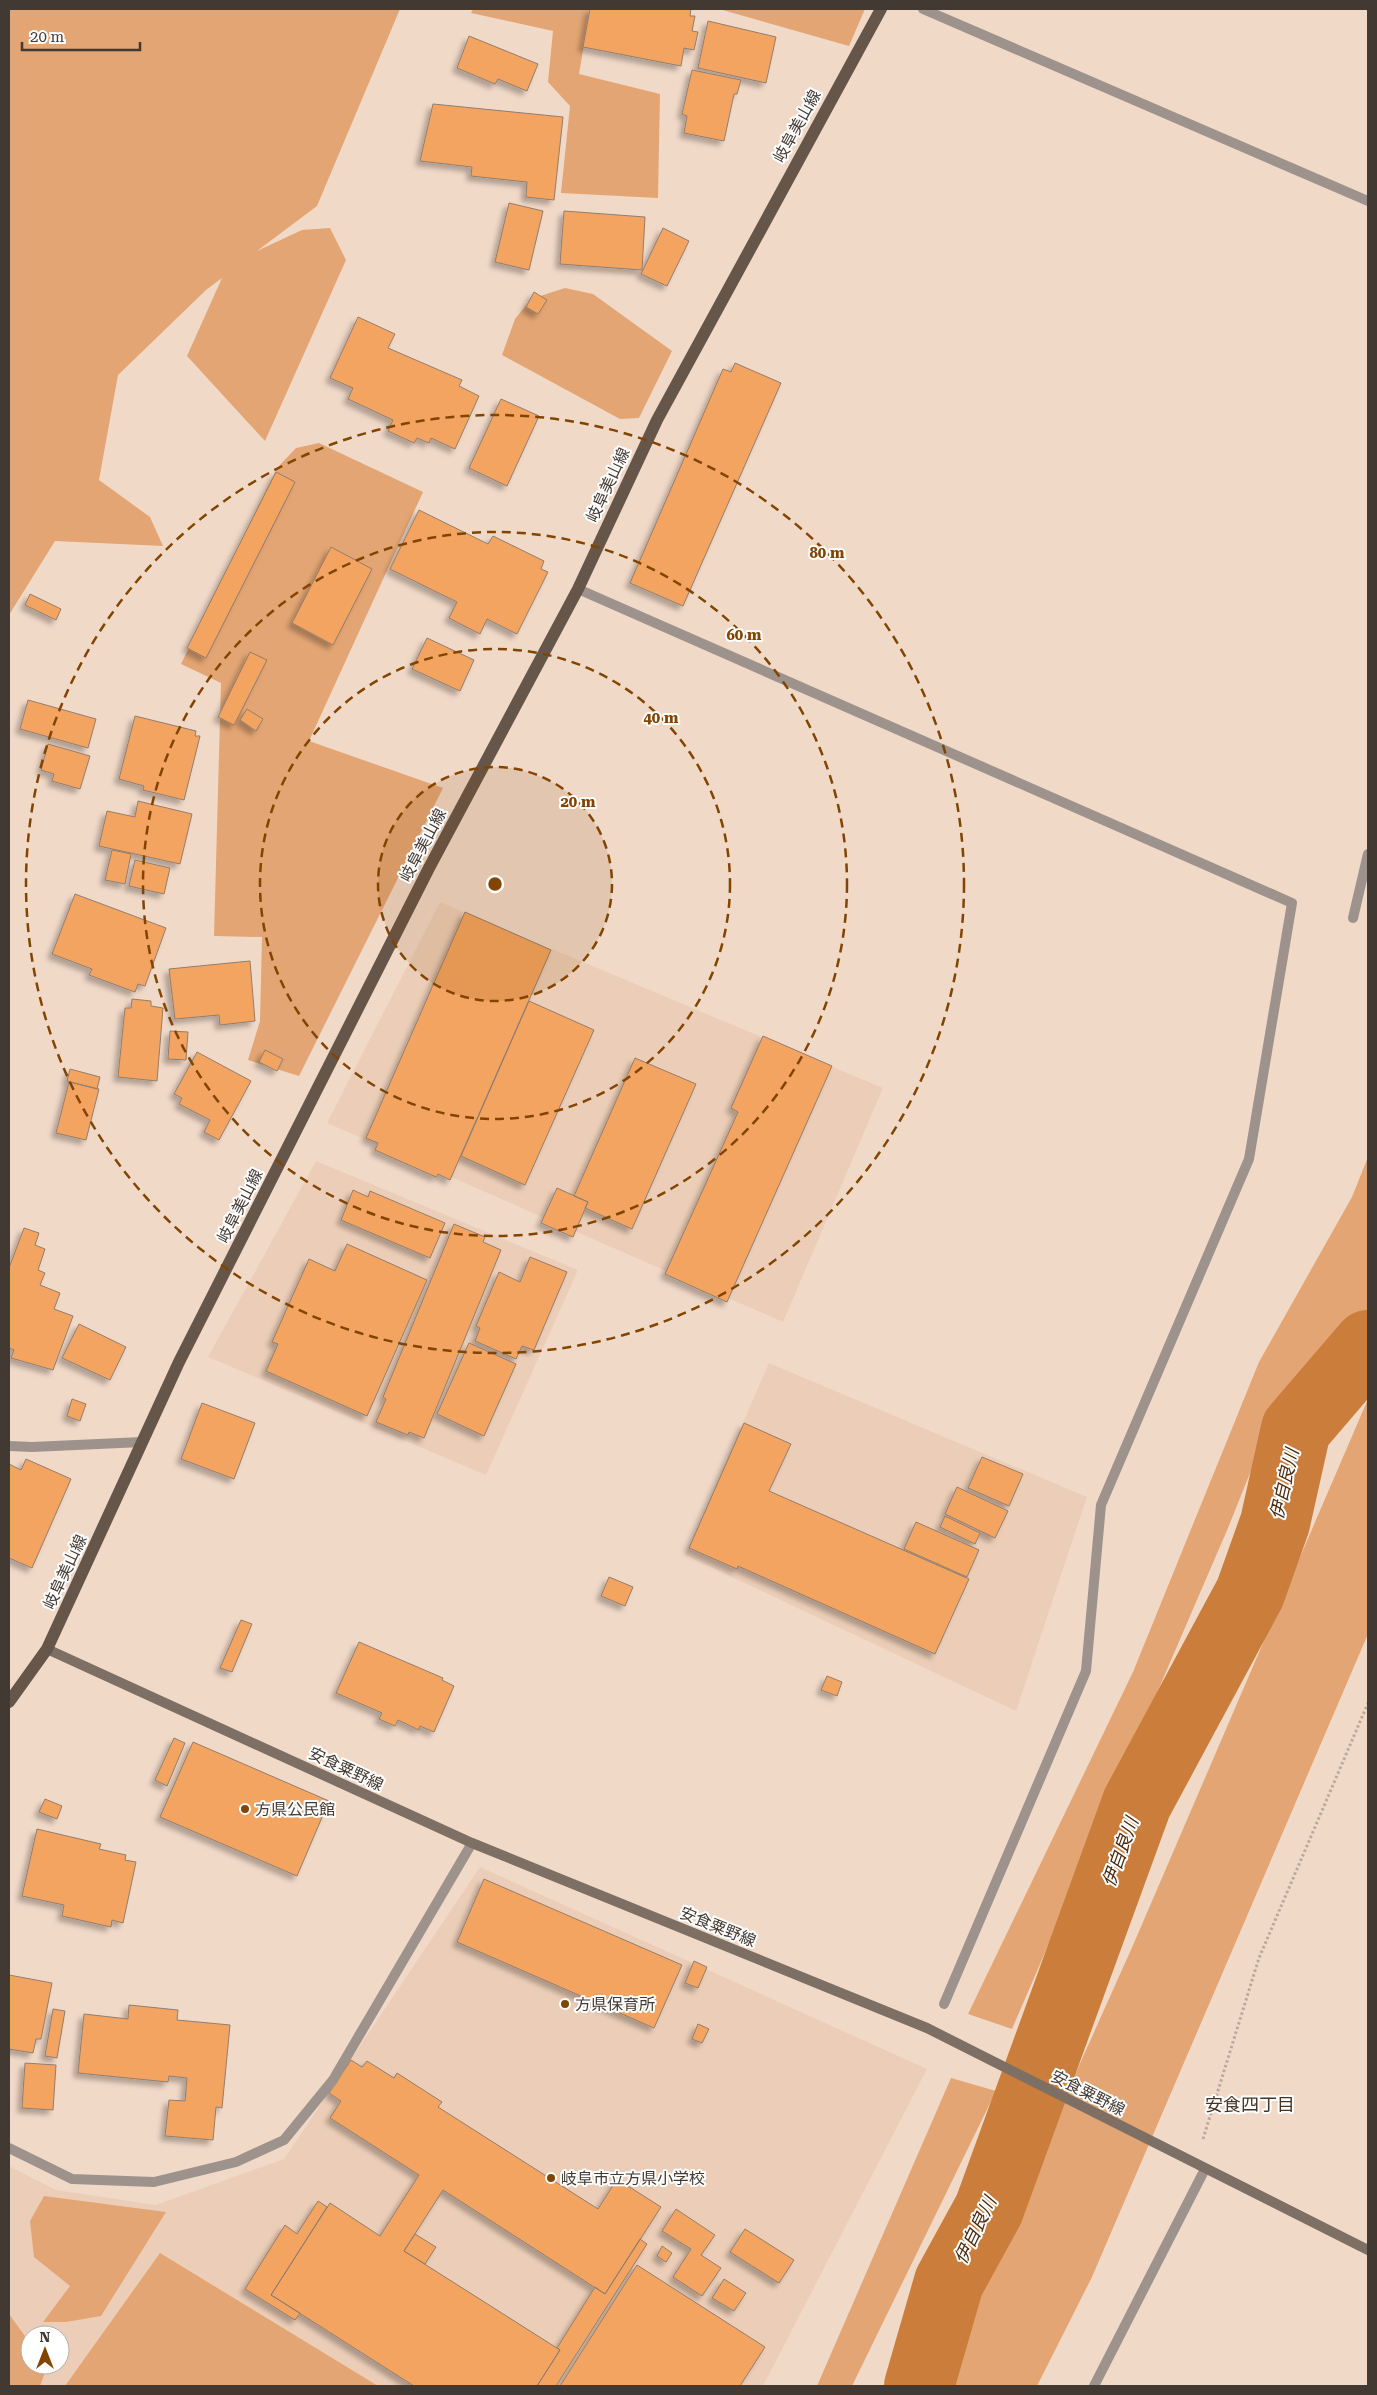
<svg xmlns="http://www.w3.org/2000/svg" width="1377" height="2395" font-family="'Roboto Serif','Noto Sans JP',serif">
	<style>
		.built { fill: #ecceb8; fill-rule: evenodd }
		.green { fill: #e3a573 }
		.lines { fill: none; stroke-linecap: round; stroke-linejoin: round }
		.river { stroke: #cb7e3b; stroke-width: 70 }
		.building { fill: #f3a461; stroke: #927d6d; filter: url(#shadow) }
		.path { stroke: #bca99b; stroke-width: 3; stroke-dasharray: 2.5 2.5; stroke-linecap: butt }
		.minor { stroke: #9d938c; stroke-width: 10 }
		.secondary { stroke: #7d6f64; stroke-width: 10 }
		.primary { stroke: #665549; stroke-width: 12 }
		.ring { fill: none; stroke: #824500; stroke-width: 2.5; stroke-dasharray: 9 6 }
		.poi-dot { fill: #824500; stroke: #fff; stroke-width: 2 }
		.labels { text-anchor: middle; dominant-baseline: central; stroke-width: 4; stroke-linejoin: round; paint-order: stroke }
		.street-label { font-size: 16px; fill: #423932; stroke: #fff }
		.poi-label { font-size: 16px; fill: #423932; stroke: #fff; text-anchor: start }
		.water-label { font-size: 18px; font-style: italic; fill: #49290d; stroke: #fff }
		.neighbourhood-label { font-size: 18px; fill: #453325; stroke: #fff }
		.centre { fill: #824500; stroke: #fff; stroke-width: 2.5 }
		.ring-label { font-size: 15px; text-anchor: middle; font-weight: bold; fill: #824500; stroke: #fff; stroke-width: 4; stroke-linejoin: round; paint-order: stroke }
	</style>
	<defs>
		<filter id="shadow"><feDropShadow dx="-4.5" dy="4.5" stdDeviation="2.5" flood-color="#0004"/></filter>
	</defs>
	<rect width="100%" height="100%" fill="#f1d9c8"/>
	<!-- built -->
	<path class="built" d="M 440,902 L 883,1088 L 783,1322 L 327,1123 Z
		M 316,1161 L 578,1270 L 486,1475 L 208,1357 Z
		M 769,1363 L 1087,1497 L 1016,1711 L 685,1555 Z
		M 480,1867 L 927,2069 L 763,2386 L 9,2386 L 9,2166 L 56,2190 L 156,2205 L 284,2159 ZM 30,2335 L 60,2335 L 60,2365 L 30,2365 Z"/>
	<!-- green -->
	<path class="green" d="M 9,9 L 400,9 L 317,206 L 257,251 L 302,230 L 330,228 L 346,260 L 265,441 L 187,356 L 222,278 L 206,290 L 118,375 L 99,480 L 150,517 L 163,546 L 55,541 L 9,615 Z
		M 473,9 L 590,9 L 579,74 L 660,94 L 658,198 L 561,193 L 570,106 L 548,82 L 553,31 L 471,13 Z
		M 719,9 L 865,9 L 849,46 Z
		M 565,288 L 593,294 L 672,351 L 639,418 L 620,419 L 502,355 L 515,319 L 531,299 Z
		M 319,443 L 423,492 L 309,741 L 443,788 L 299,1076 L 248,1060 L 260,1021 L 262,937 L 214,936 L 221,683 L 181,664 L 277,468 L 296,448 Z
		M 1368,1157 L 1368,1312 L 1315,1354 L 1256,1458 L 1228,1528 L 1012,2029 L 968,2014 L 1133,1672 L 1259,1362 L 1352,1197 Z
		M 1368,1399 L 1368,1634 L 1092,2277 L 1037,2386 L 944,2386 L 996,2251 L 1134,1943 Z
		M 951,2078 L 996,2091 L 852,2386 L 817,2386 Z
		M 44,2196 L 166,2212 L 101,2316 L 66,2322 L 43,2322 L 70,2286 L 34,2257 L 30,2221 Z
		M 160,2253 L 378,2386 L 65,2386 Z
		M 9,2314 L 30,2343 L 30,2365 L 46,2365 L 47,2367 L 40,2386 L 9,2386 Z"/>
	<g class="lines">
		<!-- river -->
		<path class="river" d="M 919,2386 L 949,2282 L 989,2209 L 1137,1803 L 1250,1593 L 1275,1523 L 1296,1429 L 1368,1345"/>
	</g>
	<!-- building -->
	<path class="building" d="M 590,9 L 691,9 L 690,16 L 695,16 L 692,31 L 698,32 L 694,50 L 684,48 L 681,66 L 583,47 Z
		M 708,21 L 776,37 L 766,83 L 698,68 Z
		M 469,36 L 538,64 L 527,91 L 498,79 L 495,84 L 457,68 Z
		M 692,70 L 741,80 L 737,94 L 734,94 L 724,141 L 684,133 L 687,116 L 682,114 Z
		M 433,104 L 563,117 L 554,200 L 526,197 L 527,182 L 471,176 L 472,167 L 420,161 Z
		M 509,203 L 543,211 L 529,270 L 495,262 Z
		M 564,211 L 645,217 L 642,270 L 560,264 Z
		M 663,228 L 689,241 L 667,286 L 641,274 Z
		M 534,292 L 547,300 L 538,314 L 526,307 Z
		M 358,317 L 395,334 L 388,348 L 462,380 L 459,386 L 479,396 L 455,449 L 431,438 L 429,443 L 417,438 L 414,443 L 388,431 L 393,420 L 348,399 L 353,388 L 330,378 Z
		M 735,363 L 781,383 L 683,606 L 630,583 L 723,369 L 731,372 Z
		M 501,399 L 539,416 L 507,486 L 469,468 Z
		M 276,472 L 295,482 L 206,658 L 187,648 Z
		M 419,510 L 488,544 L 493,536 L 544,561 L 541,569 L 548,572 L 517,634 L 487,619 L 480,634 L 449,618 L 457,602 L 390,569 Z
		M 331,547 L 372,569 L 333,645 L 292,623 Z
		M 30,594 L 61,609 L 56,620 L 25,605 Z
		M 427,638 L 474,660 L 460,691 L 412,669 Z
		M 250,652 L 267,660 L 234,725 L 218,717 Z
		M 28,700 L 96,719 L 88,748 L 20,729 Z
		M 247,709 L 263,719 L 256,731 L 240,720 Z
		M 135,716 L 196,731 L 195,736 L 200,736 L 184,800 L 143,790 L 144,786 L 119,779 Z
		M 48,744 L 90,756 L 80,789 L 52,781 L 54,774 L 41,770 Z
		M 138,801 L 192,814 L 180,864 L 99,846 L 107,811 L 135,817 Z
		M 112,850 L 131,854 L 125,884 L 105,880 Z
		M 135,860 L 170,868 L 164,894 L 129,886 Z
		M 75,894 L 166,928 L 145,986 L 138,984 L 135,992 L 89,975 L 92,969 L 52,954 Z
		M 465,912 L 551,950 L 450,1180 L 438,1174 L 436,1177 L 375,1150 L 378,1143 L 366,1138 Z
		M 250,961 L 255,1021 L 220,1025 L 219,1015 L 175,1019 L 169,969 Z
		M 132,999 L 151,1001 L 151,1006 L 163,1008 L 157,1081 L 118,1077 L 125,1008 L 131,1008 Z
		M 529,1001 L 594,1030 L 525,1185 L 461,1156 Z
		M 170,1031 L 188,1032 L 186,1060 L 168,1059 Z
		M 763,1036 L 832,1066 L 727,1302 L 665,1274 L 738,1112 L 731,1108 Z
		M 265,1050 L 283,1059 L 277,1071 L 259,1062 Z
		M 197,1052 L 251,1081 L 219,1140 L 204,1132 L 210,1120 L 179,1104 L 182,1098 L 174,1094 Z
		M 635,1058 L 696,1084 L 632,1229 L 585,1208 L 588,1202 L 574,1196 Z
		M 70,1069 L 100,1077 L 97,1089 L 67,1081 Z
		M 69,1082 L 99,1089 L 86,1140 L 56,1133 Z
		M 557,1188 L 588,1202 L 573,1237 L 541,1223 Z
		M 353,1190 L 368,1197 L 370,1191 L 445,1223 L 430,1258 L 341,1220 Z
		M 454,1224 L 485,1237 L 483,1242 L 501,1250 L 424,1438 L 409,1432 L 408,1435 L 376,1422 L 386,1399 L 383,1397 Z
		M 24,1228 L 39,1233 L 35,1245 L 45,1249 L 38,1270 L 45,1273 L 40,1285 L 60,1293 L 54,1309 L 73,1316 L 53,1370 L 11,1358 L 14,1350 L 9,1348 L 9,1268 Z
		M 347,1244 L 427,1280 L 367,1416 L 266,1371 L 278,1344 L 272,1342 L 309,1259 L 335,1271 Z
		M 530,1257 L 567,1272 L 534,1350 L 522,1346 L 516,1359 L 475,1341 L 480,1328 L 476,1326 L 499,1272 L 520,1282 Z
		M 79,1324 L 126,1347 L 110,1380 L 62,1358 Z
		M 469,1343 L 516,1364 L 484,1436 L 437,1414 Z
		M 72,1399 L 86,1404 L 80,1421 L 67,1416 Z
		M 202,1403 L 255,1423 L 234,1479 L 181,1459 Z
		M 744,1423 L 791,1444 L 769,1491 L 969,1579 L 935,1654 L 738,1566 L 737,1569 L 689,1548 Z
		M 982,1457 L 1023,1474 L 1009,1506 L 968,1488 Z
		M 26,1459 L 71,1479 L 32,1568 L 9,1558 L 9,1464 L 21,1470 Z
		M 957,1487 L 1008,1511 L 995,1538 L 945,1514 Z
		M 945,1516 L 980,1533 L 975,1544 L 940,1527 Z
		M 916,1522 L 979,1550 L 967,1577 L 904,1549 Z
		M 609,1577 L 633,1587 L 625,1606 L 601,1596 Z
		M 241,1620 L 252,1624 L 232,1672 L 220,1668 Z
		M 359,1642 L 443,1678 L 442,1680 L 454,1686 L 434,1732 L 420,1726 L 419,1730 L 398,1720 L 395,1726 L 379,1719 L 382,1713 L 336,1693 Z
		M 827,1676 L 842,1682 L 837,1696 L 821,1690 Z
		M 174,1738 L 185,1743 L 167,1786 L 155,1780 Z
		M 193,1742 L 329,1801 L 297,1876 L 160,1817 Z
		M 45,1799 L 62,1806 L 57,1819 L 39,1812 Z
		M 37,1829 L 101,1844 L 99,1849 L 126,1855 L 125,1860 L 136,1862 L 123,1923 L 112,1920 L 111,1927 L 62,1916 L 64,1905 L 22,1896 Z
		M 484,1879 L 682,1965 L 654,2028 L 457,1942 Z
		M 694,1961 L 707,1967 L 698,1988 L 685,1983 Z
		M 9,1975 L 52,1983 L 41,2039 L 36,2039 L 33,2053 L 9,2049 Z
		M 129,2005 L 178,2010 L 177,2020 L 230,2025 L 222,2108 L 216,2107 L 213,2140 L 165,2136 L 169,2100 L 185,2101 L 187,2078 L 169,2076 L 168,2082 L 78,2073 L 84,2014 L 128,2019 Z
		M 53,2009 L 65,2011 L 57,2058 L 45,2056 Z
		M 698,2024 L 709,2029 L 702,2043 L 692,2039 Z
		M 351,2060 L 362,2067 L 367,2061 L 394,2078 L 397,2073 L 442,2102 L 438,2107 L 598,2209 L 617,2179 L 661,2207 L 605,2294 L 443,2190 L 404,2251 L 560,2350 L 537,2386 L 414,2386 L 271,2295 L 330,2203 L 380,2236 L 419,2175 L 330,2118 L 341,2101 L 329,2093 Z
		M 25,2063 L 56,2065 L 53,2110 L 22,2108 Z
		M 318,2201 L 327,2207 L 271,2295 L 300,2313 L 295,2320 L 245,2289 L 285,2225 L 297,2234 Z
		M 676,2209 L 715,2235 L 701,2255 L 721,2268 L 702,2296 L 673,2277 L 691,2249 L 662,2231 Z
		M 745,2229 L 794,2260 L 779,2283 L 730,2252 Z
		M 415,2234 L 436,2247 L 425,2264 L 404,2251 Z
		M 640,2239 L 647,2244 L 556,2386 L 537,2386 L 560,2350 L 557,2348 L 595,2287 L 605,2294 Z
		M 662,2246 L 672,2253 L 666,2262 L 657,2256 Z
		M 637,2265 L 765,2347 L 740,2386 L 560,2386 Z
		M 724,2279 L 746,2293 L 734,2311 L 712,2298 Z"/>
	<g class="lines">
		<!-- path -->
		<path class="path" d="M 1203,2139 L 1259,1958 L 1368,1703"/>
		<!-- minor -->
		<path class="minor" d="M 923,9 L 1368,201
			M 578,589 L 1292,903 L 1249,1159 L 1101,1505 L 1086,1671 L 944,2004
			M 1353,918 L 1368,854
			M 9,1446 L 32,1447 L 142,1442
			M 9,2148 L 72,2179 L 154,2182 L 236,2162 L 284,2140 L 333,2080 L 472,1843
			M 1094,2386 L 1205,2169"/>
		<!-- secondary -->
		<path class="secondary" d="M 47,1649 L 472,1843 L 927,2028 L 1368,2250"/>
		<!-- primary -->
		<path class="primary" d="M 9,1702 L 47,1649 L 179,1362 L 429,868 L 578,589 L 657,420 L 881,9"/>
	</g>
	<!-- distance rings -->
	<circle cx="495" cy="884" r="117" fill="#824500" fill-opacity=".12"/>
	<g class="ring">
		<circle cx="495" cy="884" r="117"/>
		<circle cx="495" cy="884" r="235"/>
		<circle cx="495" cy="884" r="352"/>
		<circle cx="495" cy="884" r="469"/>
	</g>
	<!-- markers -->
	<g class="poi-dot">
		<circle cx="245" cy="1809" r="5"/>
		<circle cx="565" cy="2004" r="5"/>
		<circle cx="551" cy="2178" r="5"/>
	</g>
	<g class="labels">
		<!-- street labels -->
		<g class="street-label">
			<text transform="translate(797 126) rotate(-61)">岐阜美山線</text>
			<text transform="translate(608 485) rotate(-65)">岐阜美山線</text>
			<text transform="translate(423 845) rotate(-62)">岐阜美山線</text>
			<text transform="translate(240 1206) rotate(-63)">岐阜美山線</text>
			<text transform="translate(65 1572) rotate(-65)">岐阜美山線</text>
			<text transform="translate(346 1769) rotate(25)">安食粟野線</text>
			<text transform="translate(718 1927) rotate(22)">安食粟野線</text>
			<text transform="translate(1088 2093) rotate(27)">安食粟野線</text>
		</g>
		<!-- poi labels -->
		<g class="poi-label">
			<text x="255" y="1809">方県公民館</text>
			<text x="575" y="2004">方県保育所</text>
			<text x="561" y="2178">岐阜市立方県小学校</text>
		</g>
		<!-- water labels -->
		<g class="water-label">
			<text transform="translate(1284 1484) rotate(-77)">伊自良川</text>
			<text transform="translate(1120 1852) rotate(-70)">伊自良川</text>
			<text transform="translate(975 2230) rotate(-64)">伊自良川</text>
		</g>
		<!-- neighbourhood labels -->
		<g class="neighbourhood-label">
			<text x="1250" y="2104">安食四丁目</text>
		</g>
	</g>
	<circle cx="495" cy="884" r="8" class="centre"/>
	<g class="ring-label">
		<text x="827" y="558">80 m</text>
		<text x="744" y="640">60 m</text>
		<text x="661" y="723">40 m</text>
		<text x="578" y="807">20 m</text>
	</g>
	<!-- border -->
	<rect width="1377" height="2395" fill="none" stroke="#423932" stroke-width="20"/>
	<!-- north arrow -->
	<g transform="translate(45 2350)"><circle r="24" fill="#ffffff" stroke="#b3b0ad"/>
	<path d="M0-4L9 19L0 12L-9 19Z" fill="#824500"/>
	<text y="-8" font-size="14" font-weight="bold" text-anchor="middle" fill="#423932">N</text>
	</g>
	<!-- scale -->
	<path d="M22 42v8h118v-8" fill="none" stroke="#423932" stroke-width="2.5"/>
	<text x="30" y="42" font-size="15" fill="#423932" stroke="#ffffff" stroke-width="4" paint-order="stroke">20 m</text>
</svg>
